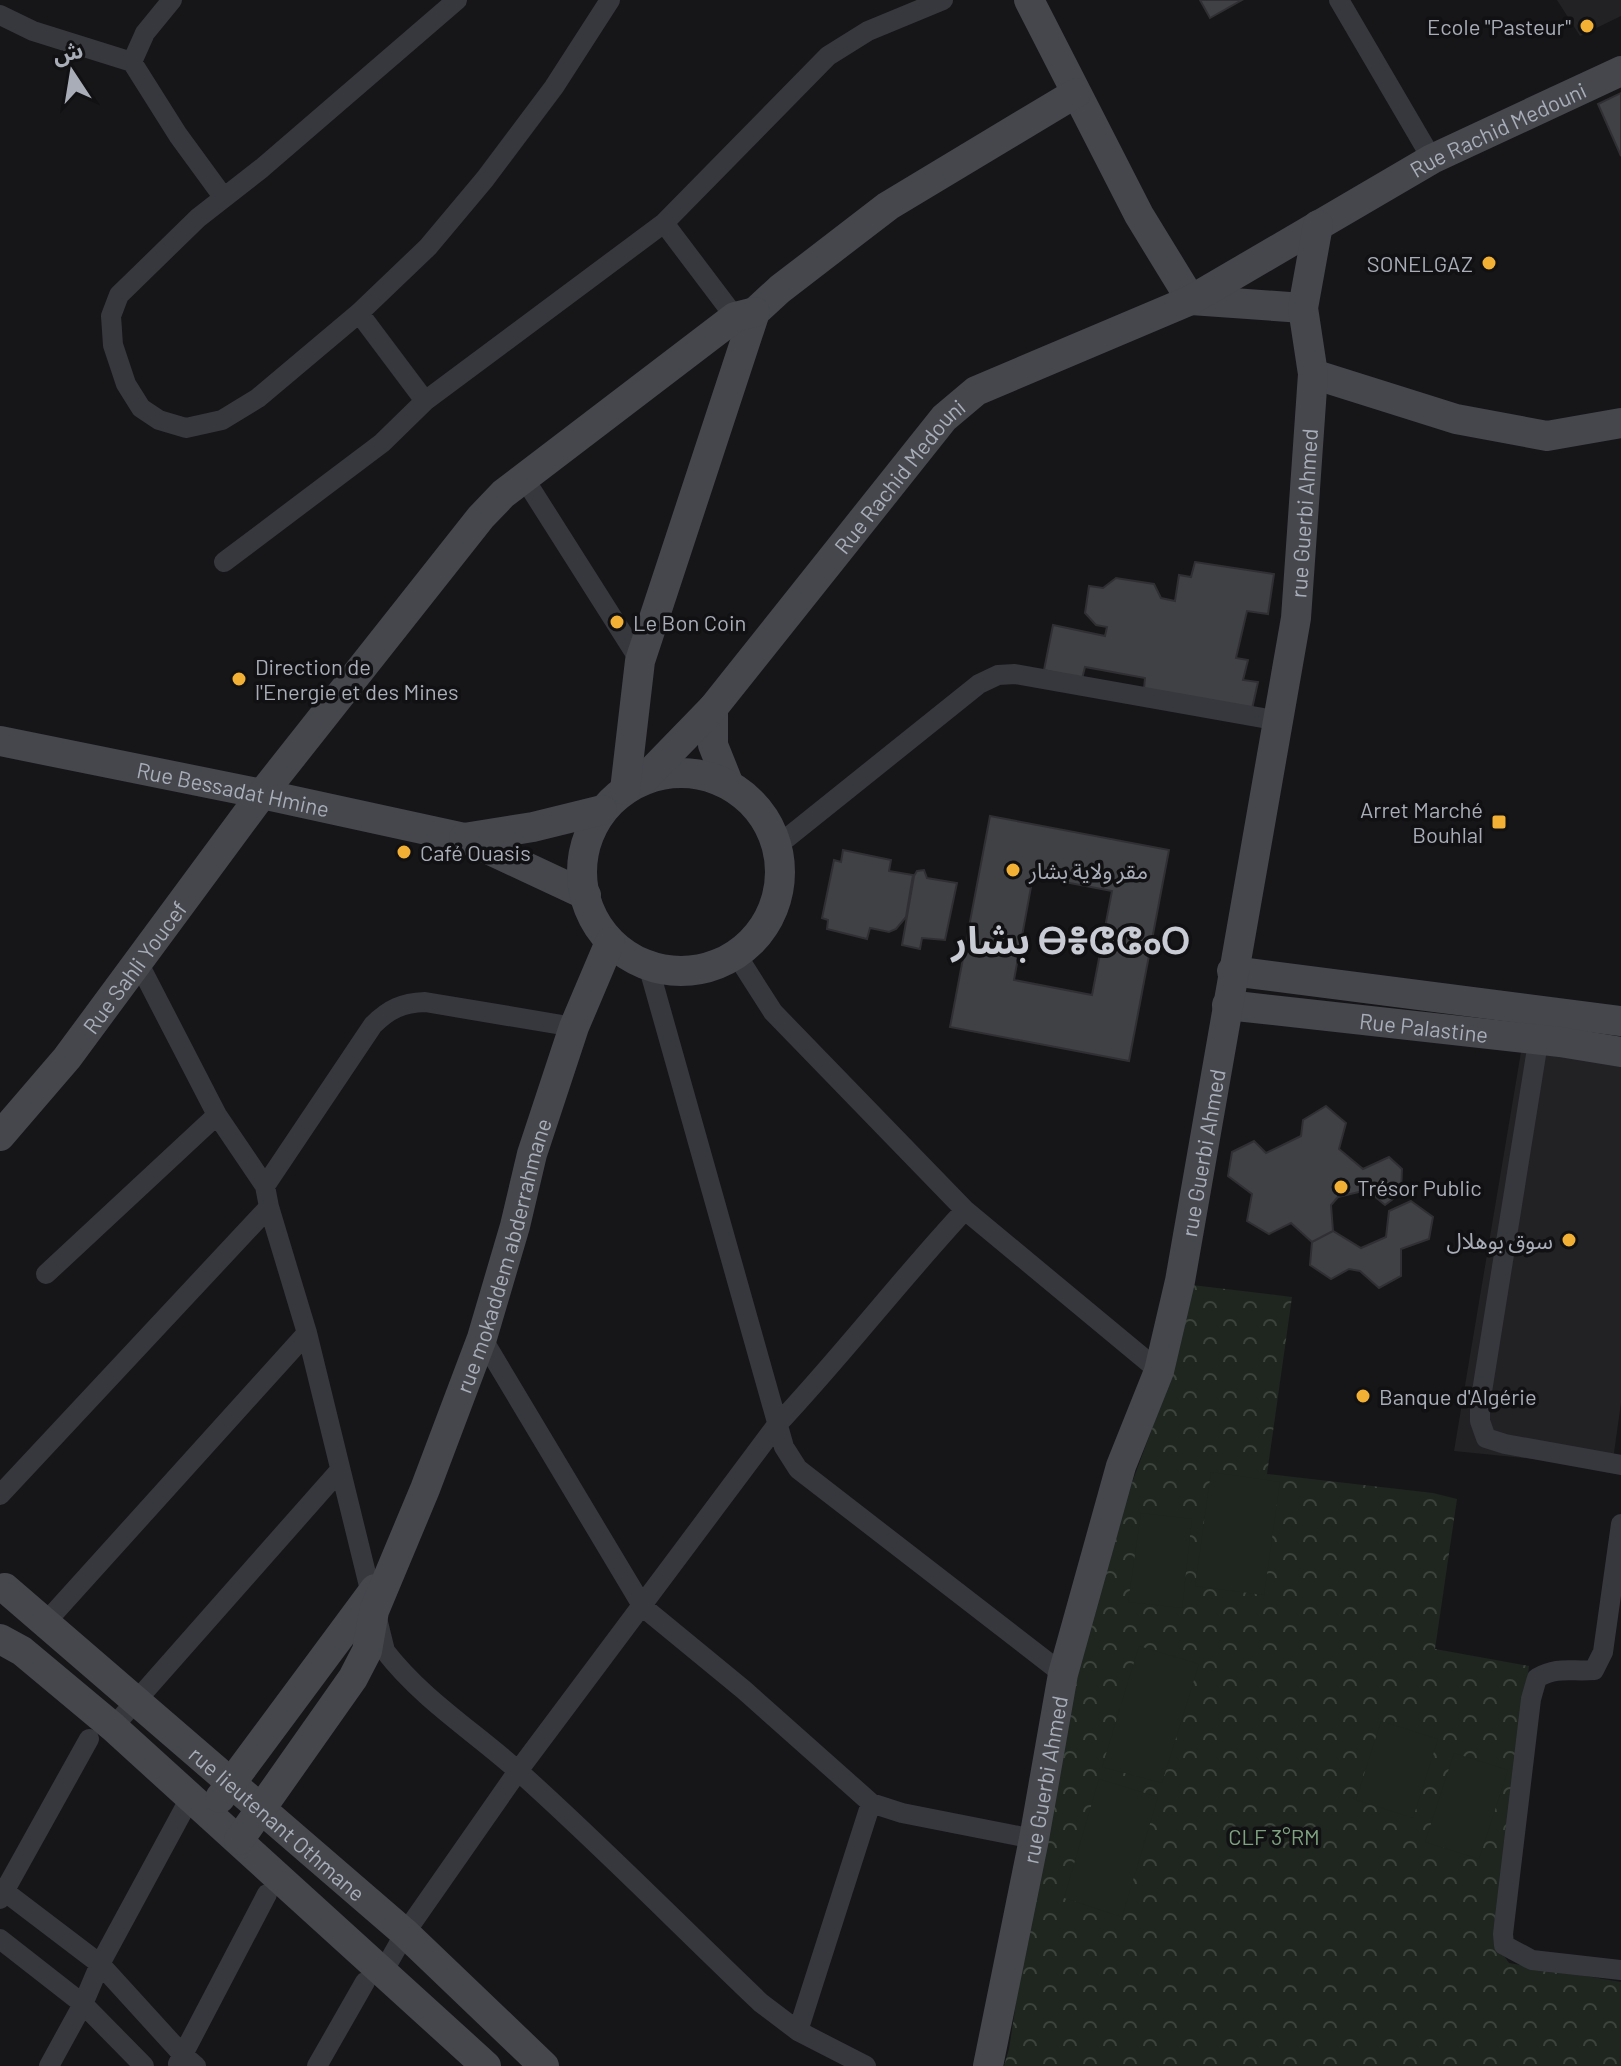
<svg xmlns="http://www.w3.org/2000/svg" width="1621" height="2066" font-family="Barlow,'Noto Sans Arabic','Noto Sans Tifinagh',sans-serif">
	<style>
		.built { fill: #222225 }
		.park { fill: url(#park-crowns) }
		.pitch { fill: #1e261f }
		.building { fill: #404145; stroke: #303034; stroke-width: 2; fill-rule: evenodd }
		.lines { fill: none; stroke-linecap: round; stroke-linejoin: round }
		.street { stroke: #37383d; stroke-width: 20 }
		.secondary { stroke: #45474d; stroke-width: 30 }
		.poi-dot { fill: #f2b134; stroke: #111113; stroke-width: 3 }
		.labels { text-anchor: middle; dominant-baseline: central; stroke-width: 7; stroke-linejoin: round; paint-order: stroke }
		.poi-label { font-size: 22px; fill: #a8adb8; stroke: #111113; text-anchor: start }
		.street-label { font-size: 22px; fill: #a8adb8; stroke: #111113 }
		.park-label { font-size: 22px; fill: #7fa381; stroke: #111113 }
		.town-label { font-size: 38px; font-weight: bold; fill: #c9ccd4; stroke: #111113 }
	</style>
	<defs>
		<pattern id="park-crowns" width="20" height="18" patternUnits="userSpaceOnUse" patternTransform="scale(2)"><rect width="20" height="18" fill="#1e261f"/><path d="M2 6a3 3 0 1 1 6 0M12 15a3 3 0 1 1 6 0" fill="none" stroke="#3c433d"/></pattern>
	</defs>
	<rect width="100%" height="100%" fill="#161618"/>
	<!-- built -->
	<path class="built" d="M 1557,0 L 1621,0 L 1621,16 L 1580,36 Z
		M 1521,1052 L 1621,1064 L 1621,1403 L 1612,1467 L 1454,1451 Z"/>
	<!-- park -->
	<path class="park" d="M 1192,1285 L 1292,1297 L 1267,1474 L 1433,1493 L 1457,1499 L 1435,1649 L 1529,1666 L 1494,1941 L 1509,1963 L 1621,1982 L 1621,2066 L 1004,2066 L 1009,2049 L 1053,1760 L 1097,1578 L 1175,1366 Z"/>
	<!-- pitch -->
	<path class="pitch" d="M 1211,1472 L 1280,1482 L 1264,1595 L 1195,1586 Z
		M 1141,1513 L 1192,1519 L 1182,1608 L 1128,1602 Z
		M 1139,1646 L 1199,1664 L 1162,1783 L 1102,1767 Z
		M 1381,1721 L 1438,1739 L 1413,1818 L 1356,1800 Z
		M 1454,1753 L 1508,1770 L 1479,1859 L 1425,1842 Z
		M 1099,1779 L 1158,1797 L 1122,1917 L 1064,1898 Z"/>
	<!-- building -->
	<path class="building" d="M 1200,0 L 1242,0 L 1210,18 Z
		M 1621,93 L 1621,156 L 1598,104 Z
		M 1195,562 L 1274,574 L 1268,614 L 1247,611 L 1236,658 L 1248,660 L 1243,680 L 1258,682 L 1252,709 L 1144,689 L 1145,678 L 1085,667 L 1082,679 L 1044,670 L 1053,625 L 1105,636 L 1107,627 L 1096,625 L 1085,613 L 1089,586 L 1103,588 L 1116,578 L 1154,584 L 1161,598 L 1175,601 L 1179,575 L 1191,577 Z
		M 990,816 L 1169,850 L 1129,1061 L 950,1027 ZM 1033,876 L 1112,891 L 1092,995 L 1014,980 Z
		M 843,850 L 891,860 L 889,871 L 913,875 L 906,917 L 896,929 L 889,932 L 870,928 L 867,939 L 827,929 L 828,920 L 822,918 L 834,860 L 841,862 Z
		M 924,870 L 927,878 L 957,883 L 945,940 L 922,938 L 920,949 L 902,945 L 914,876 L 917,871 Z
		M 1326,1106 L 1346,1123 L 1339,1149 L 1363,1169 L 1389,1157 L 1402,1169 L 1401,1193 L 1385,1205 L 1367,1190 L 1338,1197 L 1331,1205 L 1333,1231 L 1312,1242 L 1291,1223 L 1269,1234 L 1247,1221 L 1252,1194 L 1228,1176 L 1232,1152 L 1254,1141 L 1266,1153 L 1301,1136 L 1303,1120 Z
		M 1411,1201 L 1433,1217 L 1429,1239 L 1401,1249 L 1401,1276 L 1379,1288 L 1360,1271 L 1349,1269 L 1331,1279 L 1310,1265 L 1312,1242 L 1333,1231 L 1361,1248 L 1386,1237 L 1389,1211 Z"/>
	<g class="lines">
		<!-- street -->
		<path class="street" d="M 172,0 L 145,33 L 132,62 L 178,135 L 224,198
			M 457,0 L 262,168 L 198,218 L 119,295 L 111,316 L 113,345 L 126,384 L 141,408 L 159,420 L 186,428 L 222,420 L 258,398 L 359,313 L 428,247 L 485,179 L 554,87 L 610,0
			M 1339,0 L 1432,159
			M 0,15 L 33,31 L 132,62
			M 359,313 L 425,401
			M 735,317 L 664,223 L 828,56 L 868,31 L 943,0
			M 524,478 L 640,661
			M 224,562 L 382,443 L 425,401 L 664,223
			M 777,846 L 979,684 L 998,675 L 1015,674 L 1280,721
			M 736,954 L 773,1012 L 965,1210 L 1159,1371
			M 138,962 L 217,1115
			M 648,965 L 784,1447 L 798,1469 L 1063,1674
			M 1540,1030 L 1480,1404 L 1480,1421 L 1486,1438 L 1505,1444 L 1621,1465
			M 265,1186 L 269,1207 L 307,1333 L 385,1651 C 421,1698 473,1731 517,1770 C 601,1845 680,1926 761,2003 L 798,2031 L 866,2066
			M 46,1274 L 217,1115 L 265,1186 L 373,1025 C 389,1009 402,1003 425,1002 L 574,1027
			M 482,1338 L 643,1607 L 744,1690 L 871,1803 L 902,1813 L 1034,1839
			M 0,1495 L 269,1207
			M 1621,1524 L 1603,1652 L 1594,1670 C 1570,1672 1559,1666 1537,1678 L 1531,1699 L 1503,1934 L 1504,1945 L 1532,1960 L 1621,1970
			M 45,1623 L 307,1333
			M 113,1727 L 340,1470
			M 0,1888 L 100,1964 L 182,2054 L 196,2066
			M 0,1899 L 89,1739
			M 0,1939 L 83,2004 L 144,2066
			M 383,1972 L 405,1933 L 518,1771 L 776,1426 C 842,1356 900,1280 965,1210
			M 798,2031 L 871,1803
			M 178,2064 L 267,1894
			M 49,2066 L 83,2004 L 100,1964 L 184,1809
			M 317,2066 L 365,1982"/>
		<!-- secondary -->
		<g class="secondary">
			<path d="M 1029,0 L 1139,215 L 1191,300"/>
			<path d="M 1191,300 L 1303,308"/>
			<path d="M 1313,374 L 1456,419 L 1547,436 L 1621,423"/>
			<path d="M 713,708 L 713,745 L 729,785"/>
			<path id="s1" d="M 0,741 L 262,794 L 464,838 L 586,895"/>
			<circle cx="681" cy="872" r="99"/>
			<path id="s2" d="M 643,780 L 713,708 L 944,418 L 976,391 L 1191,300 L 1432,159 L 1621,71"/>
			<path d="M 625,790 L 640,661 L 755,312 L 780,289 L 888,206 L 1076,93"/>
			<path d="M 464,838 L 533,827 L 602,810"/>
			<path d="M 1232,971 L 1621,1021"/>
			<path id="s3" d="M 1227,1005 L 1560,1042 L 1621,1052"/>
			<path id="s4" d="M 0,1136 L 67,1058 L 262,794 L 481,517 L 503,494 L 735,317 L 755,312"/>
			<path id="s5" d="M 5,1588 L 405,1933 L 544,2066"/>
			<path d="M 0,1639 L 22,1651 L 113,1727 L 486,2066"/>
			<path d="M 220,1798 L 375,1589"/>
			<path id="s6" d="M 239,1840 L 353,1678 L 367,1651 L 374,1611 L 425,1489 L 482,1338 L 515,1226 L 532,1154 L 574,1027 L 610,942"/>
			<path id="s7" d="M 988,2066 L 1034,1839 L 1063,1674 L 1121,1466 L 1159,1371 L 1180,1281 L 1296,618 L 1313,374 L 1303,308 L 1318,225"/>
		</g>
	</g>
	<!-- markers -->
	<g class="poi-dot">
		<circle cx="1587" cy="26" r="8"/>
		<circle cx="1489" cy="263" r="8"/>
		<circle cx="617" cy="622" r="8"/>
		<circle cx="239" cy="679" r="8"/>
		<rect x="1491" y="814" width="16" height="16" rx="4"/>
		<circle cx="404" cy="852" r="8"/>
		<circle cx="1013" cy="870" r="8"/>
		<circle cx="1341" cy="1187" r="8"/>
		<circle cx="1569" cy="1240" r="8"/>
		<circle cx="1363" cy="1396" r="8"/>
	</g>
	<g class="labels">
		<!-- poi labels -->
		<g class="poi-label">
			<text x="1571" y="26" text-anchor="end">Ecole "Pasteur"</text>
			<text x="1473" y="263" text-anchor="end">SONELGAZ</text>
			<text x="633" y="622">Le Bon Coin</text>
			<text x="255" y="666">Direction de<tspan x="255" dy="25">l'Energie et des Mines</tspan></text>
			<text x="1483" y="809" text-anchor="end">Arret Marché<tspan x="1483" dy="25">Bouhlal</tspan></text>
			<text x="420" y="852">Café Ouasis</text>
			<text x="1029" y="870">مقر ولاية بشار</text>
			<text x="1357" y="1187">Trésor Public</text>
			<text x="1553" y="1240" text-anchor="end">سوق بوهلال</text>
			<text x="1379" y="1396">Banque d'Algérie</text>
		</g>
		<!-- street labels -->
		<g class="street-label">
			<text stroke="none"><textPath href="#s2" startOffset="1098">Rue Rachid Medouni</textPath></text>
			<text stroke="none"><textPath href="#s2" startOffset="398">Rue Rachid Medouni</textPath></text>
			<text stroke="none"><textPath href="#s7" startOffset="1588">rue Guerbi Ahmed</textPath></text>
			<text stroke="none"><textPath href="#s1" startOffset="238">Rue Bessadat Hmine</textPath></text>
			<text stroke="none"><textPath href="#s4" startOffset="216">Rue Sahli Youcef</textPath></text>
			<text stroke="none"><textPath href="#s3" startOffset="198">Rue Palastine</textPath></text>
			<text stroke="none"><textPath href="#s7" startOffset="940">rue Guerbi Ahmed</textPath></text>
			<text stroke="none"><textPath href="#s6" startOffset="648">rue mokaddem abderrahmane</textPath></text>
			<text stroke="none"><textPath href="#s7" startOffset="292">rue Guerbi Ahmed</textPath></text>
			<text stroke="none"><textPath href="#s5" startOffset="360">rue lieutenant Othmane</textPath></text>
		</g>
		<!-- park labels -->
		<g class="park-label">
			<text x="1274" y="1836">CLF 3°RM</text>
		</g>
		<!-- town labels -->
		<g class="town-label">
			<text x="1071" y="939">بشار ⴱⴻⵛⵛⴰⵔ</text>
		</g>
	</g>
	<!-- north arrow -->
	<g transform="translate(72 72) rotate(348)" stroke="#111113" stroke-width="6" paint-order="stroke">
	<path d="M0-6L14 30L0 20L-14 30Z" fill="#a8adb8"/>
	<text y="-12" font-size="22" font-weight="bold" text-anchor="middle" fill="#a8adb8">ش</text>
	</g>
</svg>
